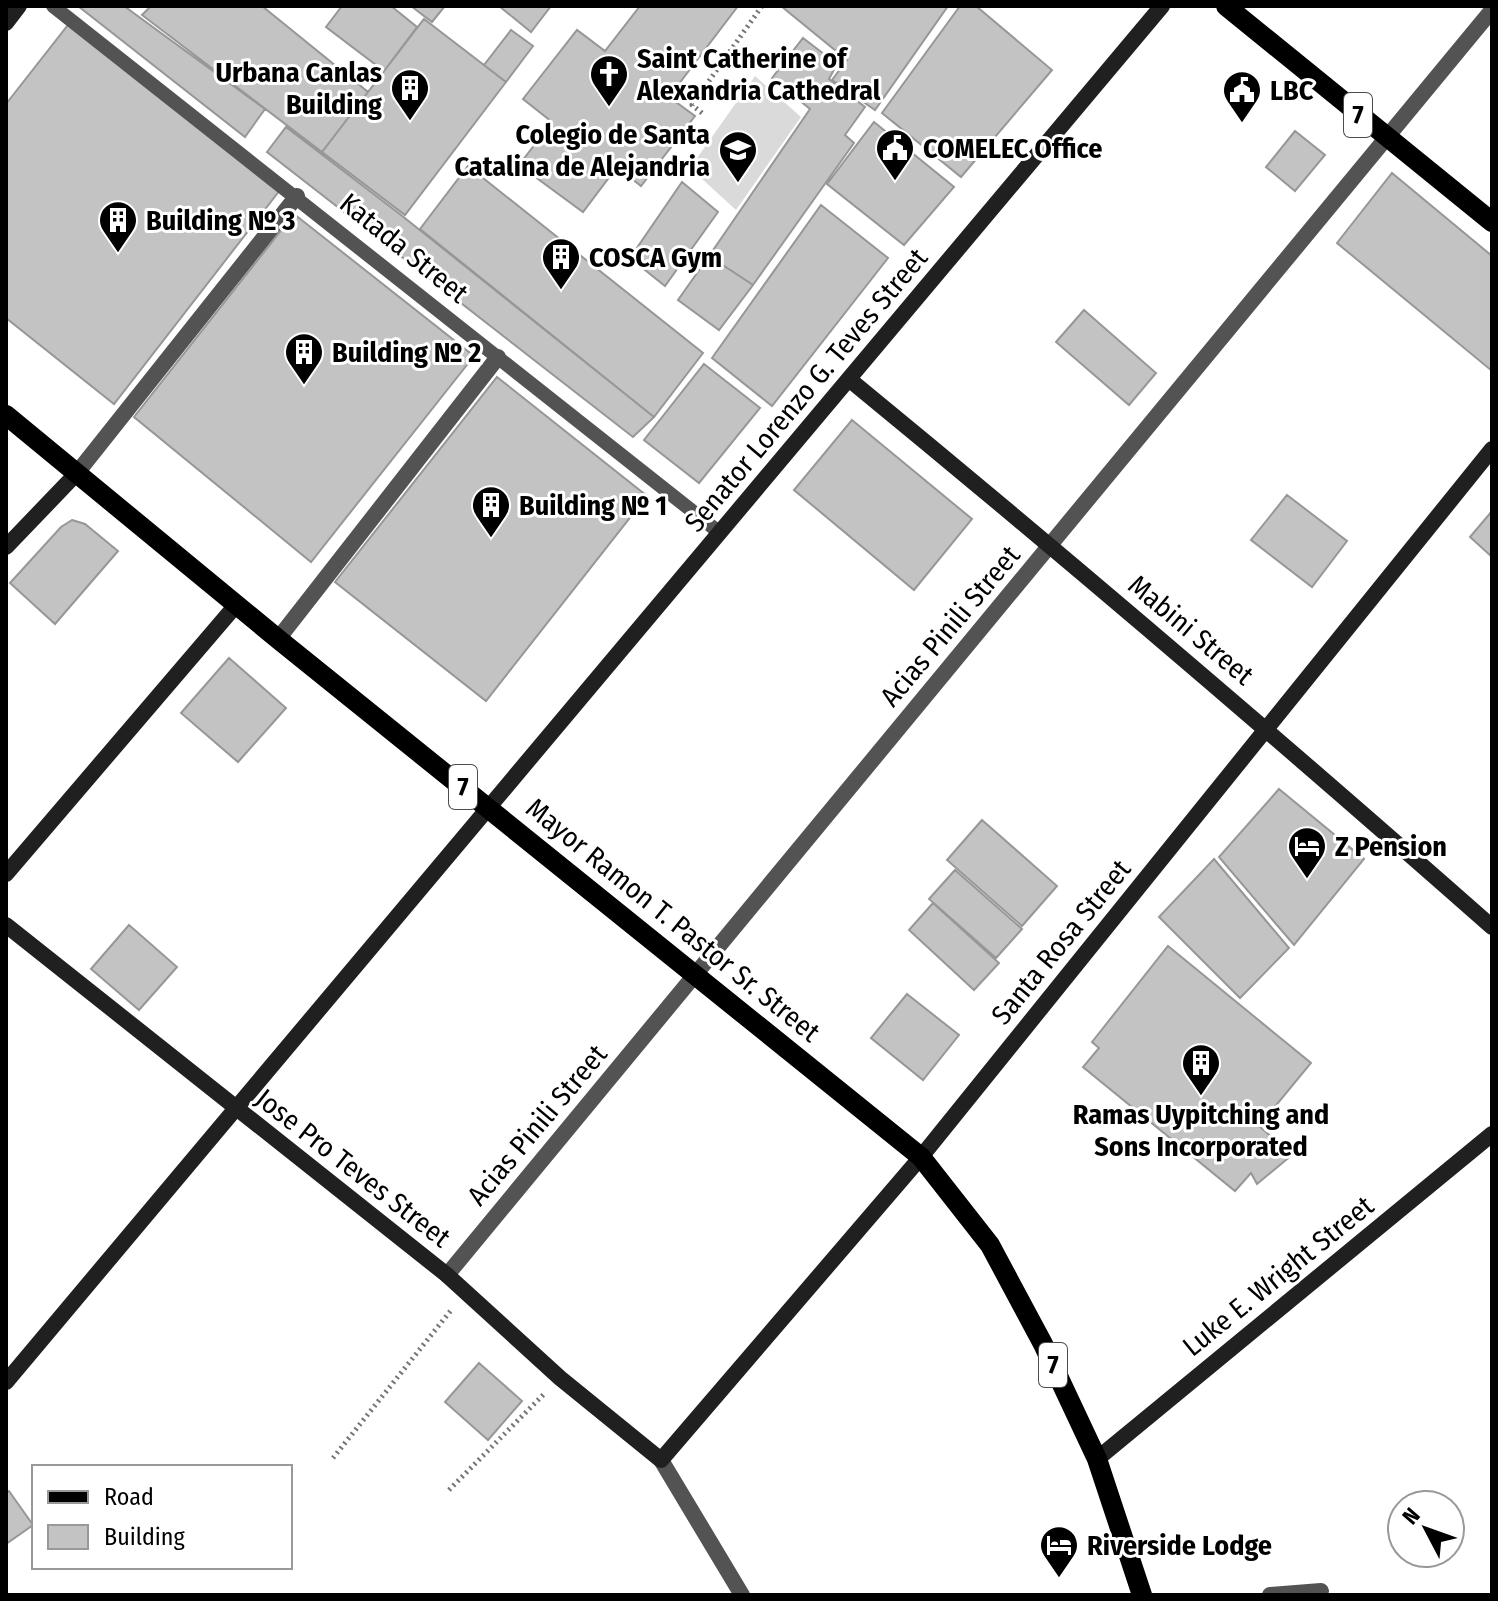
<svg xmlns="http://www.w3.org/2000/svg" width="1498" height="1601" font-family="'Fira Sans Condensed',sans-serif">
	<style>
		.green { fill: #dadada }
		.building { fill: #c3c3c3; stroke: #979797; stroke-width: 2 }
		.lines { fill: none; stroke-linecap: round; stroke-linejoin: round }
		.path { stroke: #757575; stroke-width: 5; stroke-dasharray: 2 4; stroke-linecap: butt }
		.lane { stroke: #535353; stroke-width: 14 }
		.street { stroke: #535353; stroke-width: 16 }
		.secondary { stroke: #202020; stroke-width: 16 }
		.primary { stroke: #000; stroke-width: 20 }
		.labels { text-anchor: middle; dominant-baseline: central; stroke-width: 6; stroke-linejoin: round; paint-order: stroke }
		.shield { fill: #fff; stroke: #4c4c4c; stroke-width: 2 }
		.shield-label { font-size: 26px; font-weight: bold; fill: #000 }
		.poi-label { font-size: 28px; font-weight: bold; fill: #000; stroke: #fff; text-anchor: start }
		.street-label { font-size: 28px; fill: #000; stroke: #fff }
	</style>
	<rect width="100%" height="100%" fill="#fff"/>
	<!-- green -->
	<path class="green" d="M 755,76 L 801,117 L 736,210 L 690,168 Z"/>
	<!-- building -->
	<path class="building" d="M 78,6 L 124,6 L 265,109 L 245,137 Z
		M 151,6 L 262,6 L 368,92 L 322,152 L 142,15 Z
		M 342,6 L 391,6 L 417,27 L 384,71 L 326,27 Z
		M 411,6 L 445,6 L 432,22 Z
		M 499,6 L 551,6 L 531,32 Z
		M 640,6 L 738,6 L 669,97 L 695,116 L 641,186 L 617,167 L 583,212 L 519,165 L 552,122 L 523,99 L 577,30 L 605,51 Z
		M 781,6 L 903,7 L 948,6 L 875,110 L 832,80 L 847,60 Z
		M 960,6 L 976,6 L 1052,70 L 961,177 L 882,113 Z
		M 424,19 L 506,82 L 405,215 L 322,152 Z
		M 68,25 L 280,190 L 114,404 L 6,318 L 6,104 Z
		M 511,30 L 533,46 L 506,82 L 484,65 Z
		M 803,38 L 837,64 L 829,79 L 865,107 L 845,135 L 854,143 L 753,285 L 709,256 L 810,109 L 772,78 Z
		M 874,122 L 954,187 L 904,245 L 827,184 Z
		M 286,127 L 401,215 L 654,417 L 633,437 L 267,152 Z
		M 1295,131 L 1325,155 L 1295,191 L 1266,167 Z
		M 468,166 L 703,353 L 654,417 L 420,229 Z
		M 1392,173 L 1492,256 L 1492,371 L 1337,243 Z
		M 682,182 L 718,212 L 665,286 L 630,258 Z
		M 821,205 L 888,258 L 772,406 L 712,358 Z
		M 294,214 L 474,356 L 311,562 L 134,417 Z
		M 709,256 L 753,285 L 719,330 L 678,300 Z
		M 1084,310 L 1156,373 L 1129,405 L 1056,342 Z
		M 704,364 L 760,408 L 699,483 L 644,440 Z
		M 497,377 L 647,496 L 486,701 L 335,582 Z
		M 852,420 L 972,519 L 914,590 L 794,490 Z
		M 1287,495 L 1347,541 L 1312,587 L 1251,540 Z
		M 1492,511 L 1492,557 L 1470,537 Z
		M 72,520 L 85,524 L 118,551 L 55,624 L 10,583 L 61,527 Z
		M 229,658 L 286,708 L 238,762 L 181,713 Z
		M 1279,789 L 1364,859 L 1294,945 L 1219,857 Z
		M 982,820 L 1057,886 L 1022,926 L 947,860 Z
		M 1214,859 L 1289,948 L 1240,998 L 1159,917 Z
		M 955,870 L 1022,929 L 996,958 L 929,899 Z
		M 933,903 L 999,963 L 974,990 L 909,930 Z
		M 129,925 L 177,967 L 139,1010 L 91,969 Z
		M 1168,946 L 1311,1063 L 1259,1126 L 1292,1155 L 1257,1184 L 1251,1173 L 1235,1191 L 1083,1067 L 1099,1048 L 1092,1042 Z
		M 907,994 L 959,1035 L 923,1080 L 871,1038 Z
		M 479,1363 L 522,1401 L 488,1440 L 445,1402 Z
		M 9,1491 L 33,1525 L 6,1544 L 6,1493 Z"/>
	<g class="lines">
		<!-- path -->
		<path class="path" d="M 702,113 L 692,105 L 762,6
			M 333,1458 L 452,1309
			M 449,1490 L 544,1394"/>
		<!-- lane -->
		<path class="lane" d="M 53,6 L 720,533"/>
		<!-- street -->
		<path class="street" d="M 77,473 L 297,196
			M 278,639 L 498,357
			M 447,1275 L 1492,10
			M 661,1460 L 742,1595
			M 1270,1595 L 1321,1591"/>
		<!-- secondary -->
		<path class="secondary" d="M 6,23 L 19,6
			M 850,380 C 1067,558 1281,741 1492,927
			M 6,547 L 77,473
			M 6,874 L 237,604
			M 6,925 L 447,1275 L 560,1378 L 661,1460 L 921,1157 L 1492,449
			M 6,1382 L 1162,6
			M 1097,1459 L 1492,1134"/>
		<!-- primary -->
		<path class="primary" d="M 1226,6 L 1492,222
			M 6,415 L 278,639 L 921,1157 L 990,1245 L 1043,1344 L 1097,1459 L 1142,1595"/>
	</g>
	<!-- icons -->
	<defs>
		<g id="church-pin" transform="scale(2)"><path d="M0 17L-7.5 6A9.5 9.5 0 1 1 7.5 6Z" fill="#000" stroke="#fff"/><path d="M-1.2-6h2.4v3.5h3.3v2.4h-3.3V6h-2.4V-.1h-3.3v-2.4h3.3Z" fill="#fff"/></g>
		<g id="building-pin" transform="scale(2)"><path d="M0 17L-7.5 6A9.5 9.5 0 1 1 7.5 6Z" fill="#000" stroke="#fff"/><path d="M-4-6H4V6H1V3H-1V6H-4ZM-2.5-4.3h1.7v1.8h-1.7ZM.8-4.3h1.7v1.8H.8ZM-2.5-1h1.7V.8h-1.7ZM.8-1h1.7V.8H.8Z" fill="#fff"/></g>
		<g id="civic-pin" transform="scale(2)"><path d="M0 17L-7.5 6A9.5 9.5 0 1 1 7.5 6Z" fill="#000" stroke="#fff"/><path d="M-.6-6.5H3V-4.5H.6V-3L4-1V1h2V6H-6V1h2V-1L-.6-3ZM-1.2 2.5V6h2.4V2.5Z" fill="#fff"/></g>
		<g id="school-pin" transform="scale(2)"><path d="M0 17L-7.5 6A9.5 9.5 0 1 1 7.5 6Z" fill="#000" stroke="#fff"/><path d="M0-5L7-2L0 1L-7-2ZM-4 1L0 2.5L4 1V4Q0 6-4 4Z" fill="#fff"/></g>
		<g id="hotel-pin" transform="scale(2)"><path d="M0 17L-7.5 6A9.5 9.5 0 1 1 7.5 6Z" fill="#000" stroke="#fff"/><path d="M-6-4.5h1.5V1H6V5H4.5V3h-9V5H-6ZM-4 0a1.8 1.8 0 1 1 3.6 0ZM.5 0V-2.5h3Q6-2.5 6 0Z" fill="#fff"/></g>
	</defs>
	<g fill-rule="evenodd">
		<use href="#church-pin" x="609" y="74"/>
		<use href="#building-pin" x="410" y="88"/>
		<use href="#civic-pin" x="1242" y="90"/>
		<use href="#civic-pin" x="895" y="148"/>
		<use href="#school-pin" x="738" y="150"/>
		<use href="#building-pin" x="118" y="220"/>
		<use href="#building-pin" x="561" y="257"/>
		<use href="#building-pin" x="304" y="352"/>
		<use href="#building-pin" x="491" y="505"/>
		<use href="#hotel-pin" x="1307" y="846"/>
		<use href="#building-pin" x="1201" y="1063"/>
		<use href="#hotel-pin" x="1059" y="1545"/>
	</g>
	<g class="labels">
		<!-- shield labels -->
		<g class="shield">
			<rect x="1344" y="93" width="28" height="44" rx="6"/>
			<rect x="449" y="765" width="28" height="44" rx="6"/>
			<rect x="1039" y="1343" width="28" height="44" rx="6"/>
		</g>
		<g class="shield-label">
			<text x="1358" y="115">7</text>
			<text x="463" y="787">7</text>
			<text x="1053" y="1365">7</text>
		</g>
		<!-- poi labels -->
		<g class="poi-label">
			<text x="637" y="58">Saint Catherine of<tspan x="637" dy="32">Alexandria Cathedral</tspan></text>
			<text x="382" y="72" text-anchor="end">Urbana Canlas<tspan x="382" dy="32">Building</tspan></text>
			<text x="1270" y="90">LBC</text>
			<text x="710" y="134" text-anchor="end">Colegio de Santa<tspan x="710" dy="32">Catalina de Alejandria</tspan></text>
			<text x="923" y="148">COMELEC Office</text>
			<text x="146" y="220">Building № 3</text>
			<text x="589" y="257">COSCA Gym</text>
			<text x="332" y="352">Building № 2</text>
			<text x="519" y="505">Building № 1</text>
			<text x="1335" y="846">Z Pension</text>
			<text x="1201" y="1114" text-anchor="middle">Ramas Uypitching and<tspan x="1201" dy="32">Sons Incorporated</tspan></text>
			<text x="1087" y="1545">Riverside Lodge</text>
		</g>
		<!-- street labels -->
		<g class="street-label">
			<text transform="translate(404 248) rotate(39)">Katada Street</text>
			<text transform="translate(806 390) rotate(-50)">Senator Lorenzo G. Teves Street</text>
			<text transform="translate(950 626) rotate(-50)">Acias Pinili Street</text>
			<text transform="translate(1191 630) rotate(40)">Mabini Street</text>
			<text transform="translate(673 920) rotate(39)">Mayor Ramon T. Pastor Sr. Street</text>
			<text transform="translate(1061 942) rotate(-51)">Santa Rosa Street</text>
			<text transform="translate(537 1125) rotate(-50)">Acias Pinili Street</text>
			<text transform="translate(353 1168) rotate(38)">Jose Pro Teves Street</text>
			<text transform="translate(1278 1276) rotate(-39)">Luke E. Wright Street</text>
		</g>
	</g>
	<!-- border -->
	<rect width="1498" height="1601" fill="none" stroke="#000000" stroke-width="16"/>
	<!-- legend -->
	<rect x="32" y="1465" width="260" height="104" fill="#ffffff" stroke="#999999" stroke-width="2"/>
	<rect x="48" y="1491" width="40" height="12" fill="#000000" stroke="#999999" stroke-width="2"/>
	<text x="104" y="1505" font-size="24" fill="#000000">Road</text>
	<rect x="48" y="1525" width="40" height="24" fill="#c3c3c3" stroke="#999999" stroke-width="2"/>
	<text x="104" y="1545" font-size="24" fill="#000000">Building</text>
	<!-- north arrow -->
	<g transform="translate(1426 1529) rotate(311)"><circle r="38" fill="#ffffff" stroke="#999999" stroke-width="2"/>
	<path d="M0-6L14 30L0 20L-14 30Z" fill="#000000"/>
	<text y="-12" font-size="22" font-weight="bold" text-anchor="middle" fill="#000000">N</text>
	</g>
</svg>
